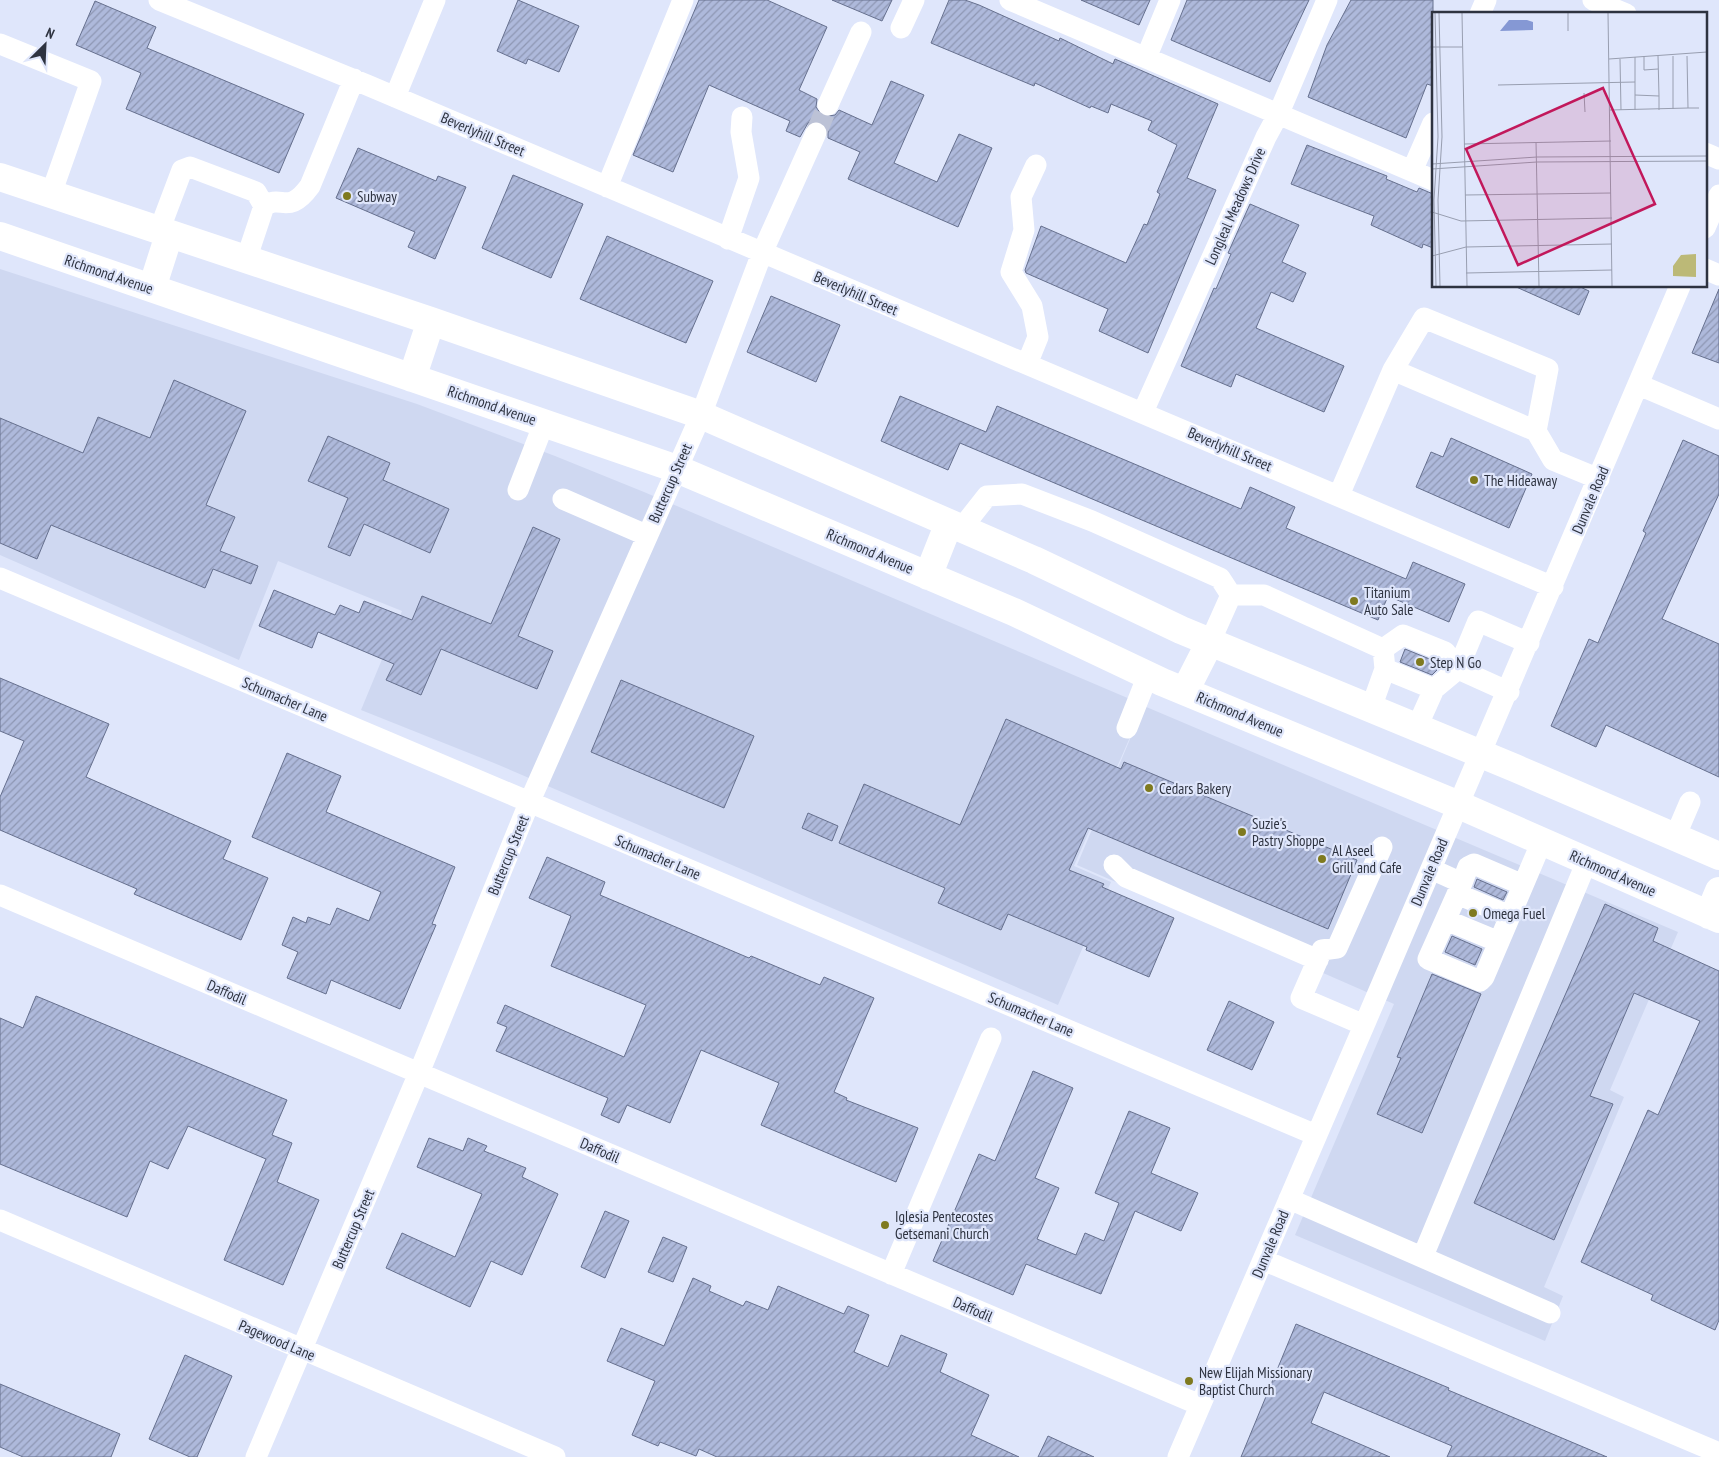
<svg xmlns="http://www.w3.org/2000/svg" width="1719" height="1457" font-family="'PT Sans Narrow',sans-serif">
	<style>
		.built { fill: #cfd8f1 }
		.building { fill: url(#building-hatch); stroke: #66708e }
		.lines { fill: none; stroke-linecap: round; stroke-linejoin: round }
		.minor-tunnel { stroke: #bcc2d6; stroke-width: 21; stroke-dasharray: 21 11; stroke-linecap: butt }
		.minor { stroke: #fff; stroke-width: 21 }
		.major { stroke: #fff; stroke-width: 28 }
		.poi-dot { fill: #7f7a1f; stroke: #dfe6fb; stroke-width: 2 }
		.labels { text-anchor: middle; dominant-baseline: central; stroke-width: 4.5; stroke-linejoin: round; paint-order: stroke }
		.street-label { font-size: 15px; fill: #2e3340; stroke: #dfe6fb }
		.poi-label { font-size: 15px; fill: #2e3340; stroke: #dfe6fb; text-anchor: start }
		.inset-road { fill: none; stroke: #989eb0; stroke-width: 1 }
		.view { fill: #c2185b; fill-opacity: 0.15; stroke: #c2185b; stroke-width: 2.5 }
		.inset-edge { fill: none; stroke: #2e3340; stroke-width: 2.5 }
	</style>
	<defs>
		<pattern id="building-hatch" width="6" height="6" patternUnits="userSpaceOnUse" patternTransform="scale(1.25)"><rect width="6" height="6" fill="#aeb9db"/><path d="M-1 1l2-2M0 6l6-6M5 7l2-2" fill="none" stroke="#8e97b3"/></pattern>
	</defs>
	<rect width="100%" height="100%" fill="#dfe6fb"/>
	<!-- built -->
	<path class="built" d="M 0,269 L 417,404 L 555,456 L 644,492 L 1144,705 L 1074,866 L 1111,882 L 1058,1005 L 494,763 L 361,710 L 402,611 L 278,561 L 239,660 L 0,555 Z
		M 1144,706 L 1678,932 L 1610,1090 L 1624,1097 L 1544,1287 L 1563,1296 L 1545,1341 L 1295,1235 L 1394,1004 L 1077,865 Z"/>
	<!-- building -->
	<path class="building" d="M 518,0 L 579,26 L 559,72 L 528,59 L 526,64 L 497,51 Z
		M 699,0 L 767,0 L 827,27 L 799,90 L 817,99 L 816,107 L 823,117 L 835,115 L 839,110 L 872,125 L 891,81 L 924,95 L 894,163 L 937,182 L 959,134 L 992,148 L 958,227 L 848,179 L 860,152 L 828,138 L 828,131 L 822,122 L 815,121 L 808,123 L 800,137 L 786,131 L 790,121 L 709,85 L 673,172 L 633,155 Z
		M 832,0 L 892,0 L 882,21 Z
		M 949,0 L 965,0 L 979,5 L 1059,41 L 1060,38 L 1113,64 L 1115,59 L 1218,104 L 1187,178 L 1216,190 L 1148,353 L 1099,331 L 1108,309 L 1026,273 L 1025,270 L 1041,226 L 1126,263 L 1144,224 L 1147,225 L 1160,194 L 1157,192 L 1177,145 L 1148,130 L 1152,121 L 1111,104 L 1108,113 L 1091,106 L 1090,108 L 1035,83 L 1034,86 L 931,43 Z
		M 1081,0 L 1150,0 L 1139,25 Z
		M 1187,0 L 1309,0 L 1270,82 L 1171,40 Z
		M 1351,0 L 1433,0 L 1433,86 L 1427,84 L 1406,138 L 1308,97 L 1327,45 Z
		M 95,1 L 156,27 L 147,48 L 304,114 L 279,173 L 126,109 L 141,73 L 76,45 Z
		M 1307,145 L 1387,176 L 1386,179 L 1417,192 L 1419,188 L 1433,194 L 1433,248 L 1423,244 L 1422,248 L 1371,225 L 1374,216 L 1291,184 Z
		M 358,148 L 436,181 L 438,176 L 466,187 L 435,259 L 408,247 L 415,232 L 336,198 Z
		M 513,175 L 583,204 L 551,278 L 482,248 Z
		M 1250,204 L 1299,225 L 1282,262 L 1306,273 L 1293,302 L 1271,292 L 1256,328 L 1344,366 L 1324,412 L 1236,374 L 1231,387 L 1181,366 L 1214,288 L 1216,289 L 1231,254 L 1228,253 Z
		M 607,236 L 713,281 L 686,343 L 580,299 Z
		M 1514,286 L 1578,286 L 1589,291 L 1579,315 Z
		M 1719,289 L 1719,363 L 1692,353 Z
		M 771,296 L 840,325 L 816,382 L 747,352 Z
		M 174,380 L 246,411 L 206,505 L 235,517 L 220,551 L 258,566 L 251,584 L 213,569 L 205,588 L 51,525 L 37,559 L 0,543 L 0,418 L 83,453 L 98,417 L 150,438 Z
		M 900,396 L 986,432 L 997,406 L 1241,509 L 1250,487 L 1295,507 L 1286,528 L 1406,579 L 1413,562 L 1465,584 L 1449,622 L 1388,596 L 1378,620 L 960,443 L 948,470 L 881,441 Z
		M 328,436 L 390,463 L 383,480 L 449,509 L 430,553 L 364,524 L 350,556 L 328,547 L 348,498 L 308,481 Z
		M 1451,438 L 1532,474 L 1509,528 L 1416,487 L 1431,452 L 1443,457 Z
		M 1683,440 L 1719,456 L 1719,494 L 1662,619 L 1719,644 L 1719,777 L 1606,725 L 1596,747 L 1551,726 L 1589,639 L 1598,643 L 1646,533 L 1643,531 Z
		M 533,527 L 560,539 L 518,636 L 553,651 L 537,689 L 441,649 L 421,695 L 386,680 L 394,664 L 318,632 L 312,648 L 259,626 L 274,590 L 335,615 L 340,605 L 359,613 L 364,601 L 412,620 L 422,596 L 491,624 Z
		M 1405,649 L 1437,662 L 1439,665 L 1437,670 L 1432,675 L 1400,662 Z
		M 0,678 L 109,724 L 86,777 L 231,841 L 223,859 L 268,878 L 241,940 L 134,894 L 137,889 L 0,830 L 0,797 L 24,741 L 0,731 Z
		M 621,680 L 754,736 L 724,808 L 591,752 Z
		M 1006,719 L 1121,769 L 1124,762 L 1357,860 L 1328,929 L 1088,828 L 1069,870 L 1104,884 L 1102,887 L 1174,918 L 1149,977 L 1086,950 L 1087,947 L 1008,914 L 1001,930 L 938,903 L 945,888 L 839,843 L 864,784 L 960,825 Z
		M 287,753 L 341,776 L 326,812 L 455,867 L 432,924 L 436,925 L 400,1009 L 331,980 L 326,994 L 287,978 L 298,952 L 282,945 L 293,917 L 306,923 L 308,917 L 330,925 L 337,908 L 369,921 L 381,892 L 252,837 Z
		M 808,813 L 838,826 L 832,841 L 802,828 Z
		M 547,857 L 605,882 L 600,895 L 749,958 L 751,956 L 820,985 L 824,977 L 874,998 L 834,1092 L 847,1098 L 846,1100 L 918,1128 L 896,1182 L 761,1125 L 779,1083 L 701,1050 L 670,1123 L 627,1105 L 619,1123 L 601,1115 L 608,1098 L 496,1051 L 507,1027 L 497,1023 L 505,1005 L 624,1057 L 646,1005 L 551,966 L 571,916 L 529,898 Z
		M 1477,879 L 1507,892 L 1503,900 L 1474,887 Z
		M 1605,904 L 1658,928 L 1653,941 L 1719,971 L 1719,1320 L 1715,1330 L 1651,1300 L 1653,1295 L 1581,1262 L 1648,1110 L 1658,1115 L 1700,1021 L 1634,993 L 1590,1096 L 1613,1104 L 1554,1240 L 1474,1203 Z
		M 1452,936 L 1482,949 L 1475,965 L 1445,952 Z
		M 1432,974 L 1481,994 L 1422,1133 L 1377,1114 L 1401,1058 L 1397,1057 Z
		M 36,996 L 287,1100 L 272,1135 L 292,1143 L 277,1182 L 319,1200 L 283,1285 L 224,1260 L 266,1159 L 188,1126 L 168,1169 L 150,1161 L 127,1217 L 0,1164 L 0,1018 L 23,1028 Z
		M 1229,1001 L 1274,1022 L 1252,1070 L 1207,1050 Z
		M 1033,1071 L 1073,1088 L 1035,1178 L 1059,1188 L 1037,1239 L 1076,1255 L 1085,1233 L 1104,1241 L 1119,1203 L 1095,1193 L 1129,1111 L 1170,1128 L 1151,1173 L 1198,1193 L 1181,1231 L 1135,1211 L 1101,1294 L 1026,1264 L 1013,1295 L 933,1261 L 979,1154 L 995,1161 Z
		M 429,1138 L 463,1151 L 468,1138 L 487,1146 L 484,1151 L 526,1168 L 522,1177 L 558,1194 L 522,1275 L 491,1261 L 470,1307 L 386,1268 L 402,1233 L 455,1257 L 482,1194 L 417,1167 Z
		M 605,1211 L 629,1221 L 605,1278 L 581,1267 Z
		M 663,1237 L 687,1247 L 673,1282 L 648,1272 Z
		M 693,1278 L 711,1286 L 709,1291 L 743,1306 L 746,1301 L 768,1310 L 778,1286 L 844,1314 L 848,1306 L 869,1315 L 854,1352 L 888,1367 L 901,1335 L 947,1354 L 940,1372 L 989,1395 L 971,1435 L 1019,1457 L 717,1457 L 699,1449 L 696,1456 L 660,1442 L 658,1446 L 632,1435 L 655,1381 L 607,1361 L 621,1328 L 664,1346 Z
		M 1296,1324 L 1449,1388 L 1448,1390 L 1607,1457 L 1447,1457 L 1452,1446 L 1324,1392 L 1311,1423 L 1390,1457 L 1241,1457 Z
		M 185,1355 L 232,1376 L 197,1457 L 190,1457 L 149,1439 Z
		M 0,1384 L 120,1434 L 111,1457 L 23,1457 L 0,1447 Z
		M 1048,1436 L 1094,1457 L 1038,1457 Z"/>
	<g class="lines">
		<!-- minor-tunnel -->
		<path class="minor-tunnel" d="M 816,133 L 828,105"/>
		<!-- minor -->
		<path class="minor" d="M 159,0 L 367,85 L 1553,587
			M 1010,0 L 1433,180
			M 1593,0 L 1626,14
			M 1480,14 L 1486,0
			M 901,28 L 914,0
			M 0,44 L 91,81 L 51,194
			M 1146,58 L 1170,0
			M 395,97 L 435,0
			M 828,105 L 861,32
			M 1705,153 L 1719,159
			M 1412,171 L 1433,123
			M 607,187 L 683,0
			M 1705,228 L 1719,195
			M 159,231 L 182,170 L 190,167 L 256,192 L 264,206
			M 728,239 L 749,178 L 741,132 L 742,117
			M 246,260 L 264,206 C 282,194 288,216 310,186 L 354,79
			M 1705,269 L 1719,275
			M 1027,364 L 1038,337 L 1032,306 L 1011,272 L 1024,230 L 1021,197 L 1036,165
			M 1393,370 L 1424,318 L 1548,369 L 1536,431
			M 1639,385 L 1719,419
			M 1143,412 L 1266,137 L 1279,113 L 1327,0
			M 518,490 L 544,423
			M 1339,495 L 1393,370 L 1536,431 L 1553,460 L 1599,479
			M 563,499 L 646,535
			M 961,529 L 987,496 L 1022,494 L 1092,521 L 1220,578 L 1231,595 L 1210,642
			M 0,578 L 1316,1135
			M 1231,595 L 1264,595 L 1383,649 L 1385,669 L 1371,708
			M 1383,649 L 1403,635 L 1445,652 L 1458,669 L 1434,689 L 1385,669
			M 1509,692 L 1458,669 L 1478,621 L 1529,643
			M 1417,727 L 1434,689
			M 1127,728 L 1148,675
			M 1675,837 L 1690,802
			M 1114,865 L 1126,877 L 1318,960
			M 1431,869 L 1462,883 L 1428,959 L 1480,981 L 1484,977 L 1542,841
			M 1462,883 L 1468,867 L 1474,864 L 1523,885
			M 1457,894 L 1510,916
			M 0,895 L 1200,1405
			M 1446,920 L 1499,942
			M 1364,1025 L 1301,998 L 1322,950 L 1337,948 L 1382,847
			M 1289,1199 L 1550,1313
			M 0,1220 L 555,1457
			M 1423,1256 L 1587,861
			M 1263,1260 L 1719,1453
			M 891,1274 L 991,1038
			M 256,1457 L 419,1073 L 529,803 L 701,415 L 762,253 L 816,133
			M 1178,1457 C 1346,1067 1515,677 1680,286"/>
		<!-- major -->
		<path class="major" d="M 0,177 L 431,321 L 701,415 L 1034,560 L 1181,630 L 1515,768 L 1719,856
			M 0,236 L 677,469 L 1014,612 L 1162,682 L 1459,805 L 1719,919
			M 152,288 L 169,235
			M 412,378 L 431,321
			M 928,576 L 949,523
			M 1185,691 L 1210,642
			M 1709,915 L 1719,891"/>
	</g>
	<!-- markers -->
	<g class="poi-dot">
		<circle cx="347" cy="196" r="5"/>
		<circle cx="1474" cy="480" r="5"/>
		<circle cx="1354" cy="601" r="5"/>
		<circle cx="1420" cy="662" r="5"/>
		<circle cx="1149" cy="788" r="5"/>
		<circle cx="1242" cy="832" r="5"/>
		<circle cx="1322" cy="859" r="5"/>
		<circle cx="1473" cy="913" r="5"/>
		<circle cx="885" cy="1225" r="5"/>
		<circle cx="1189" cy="1381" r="5"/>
	</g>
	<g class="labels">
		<!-- street labels -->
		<g class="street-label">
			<text transform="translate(483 134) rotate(23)">Beverlyhill Street</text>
			<text transform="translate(1235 206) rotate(-66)">Longleal Meadows Drive</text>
			<text transform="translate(109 274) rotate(19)">Richmond Avenue</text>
			<text transform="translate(856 293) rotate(23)">Beverlyhill Street</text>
			<text transform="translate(492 405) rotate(19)">Richmond Avenue</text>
			<text transform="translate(1230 449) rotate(23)">Beverlyhill Street</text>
			<text transform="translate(670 483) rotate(-66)">Buttercup Street</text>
			<text transform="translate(1590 500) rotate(-67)">Dunvale Road</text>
			<text transform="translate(870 551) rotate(23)">Richmond Avenue</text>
			<text transform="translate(285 699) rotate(23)">Schumacher Lane</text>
			<text transform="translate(1240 714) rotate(23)">Richmond Avenue</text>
			<text transform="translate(508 855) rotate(-68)">Buttercup Street</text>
			<text transform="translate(658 857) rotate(23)">Schumacher Lane</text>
			<text transform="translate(1429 872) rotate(-67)">Dunvale Road</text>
			<text transform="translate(1613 873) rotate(24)">Richmond Avenue</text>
			<text transform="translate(227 992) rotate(23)">Daffodil</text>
			<text transform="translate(1031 1014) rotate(23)">Schumacher Lane</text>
			<text transform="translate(600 1150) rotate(23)">Daffodil</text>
			<text transform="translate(353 1229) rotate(-67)">Buttercup Street</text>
			<text transform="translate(1270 1244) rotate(-67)">Dunvale Road</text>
			<text transform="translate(973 1309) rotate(23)">Daffodil</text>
			<text transform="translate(277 1340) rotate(23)">Pagewood Lane</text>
		</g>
		<!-- poi labels -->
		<g class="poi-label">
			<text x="357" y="196">Subway</text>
			<text x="1484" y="480">The Hideaway</text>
			<text x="1364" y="592">Titanium<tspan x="1364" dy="17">Auto Sale</tspan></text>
			<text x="1430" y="662">Step N Go</text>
			<text x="1159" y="788">Cedars Bakery</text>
			<text x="1252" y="823">Suzie's<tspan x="1252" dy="17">Pastry Shoppe</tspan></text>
			<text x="1332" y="850">Al Aseel<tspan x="1332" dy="17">Grill and Cafe</tspan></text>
			<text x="1483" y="913">Omega Fuel</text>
			<text x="895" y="1216">Iglesia Pentecostes<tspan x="895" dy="17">Getsemani Church</tspan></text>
			<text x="1199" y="1372">New Elijah Missionary<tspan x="1199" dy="17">Baptist Church</tspan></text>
		</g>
	</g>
	<!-- overview -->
	<g transform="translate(1432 12)">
		<rect width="275" height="275" fill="#dfe6fb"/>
		<path d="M 264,242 L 264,265 L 241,264 L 241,254 L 249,243 Z" fill="#bcb977"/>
		<path d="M 77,8 L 95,8 L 101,10 L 101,18 L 68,19 Z" fill="#8598d4"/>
		<path class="inset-road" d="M 3,1 L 6,125 L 2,188 L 4,274M 7,1 L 10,125 L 6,188 L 8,274M 30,1 L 35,274M 136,1 L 136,19M 176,1 L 180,274M 0,35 L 30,35M 212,44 L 212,58 L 226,57M 226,44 L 227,84M 241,44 L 241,97M 255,44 L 256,96 L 267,96M 177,47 L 275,40M 188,47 L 189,98M 203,70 L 203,98M 66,73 L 203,70 L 203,45M 152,81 L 153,100M 203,83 L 227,84 L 227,98M 178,98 L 256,96M 104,130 L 107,274M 32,132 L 179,129M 0,152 L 105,145 L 275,144M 0,157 L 105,150 L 275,149M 33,183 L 179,181M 0,200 L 29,209 L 180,206M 0,244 L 34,235 L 180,232M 34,261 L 180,258"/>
		<path class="view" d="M 171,76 L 223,192 L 86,253 L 34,137 Z"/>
		<rect width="275" height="275" class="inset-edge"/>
	</g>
	<!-- north arrow -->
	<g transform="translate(45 45) rotate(24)" stroke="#dfe6fb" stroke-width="4" paint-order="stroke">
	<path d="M0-4L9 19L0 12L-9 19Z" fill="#2e3340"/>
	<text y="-8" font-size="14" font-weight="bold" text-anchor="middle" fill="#2e3340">N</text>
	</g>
</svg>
